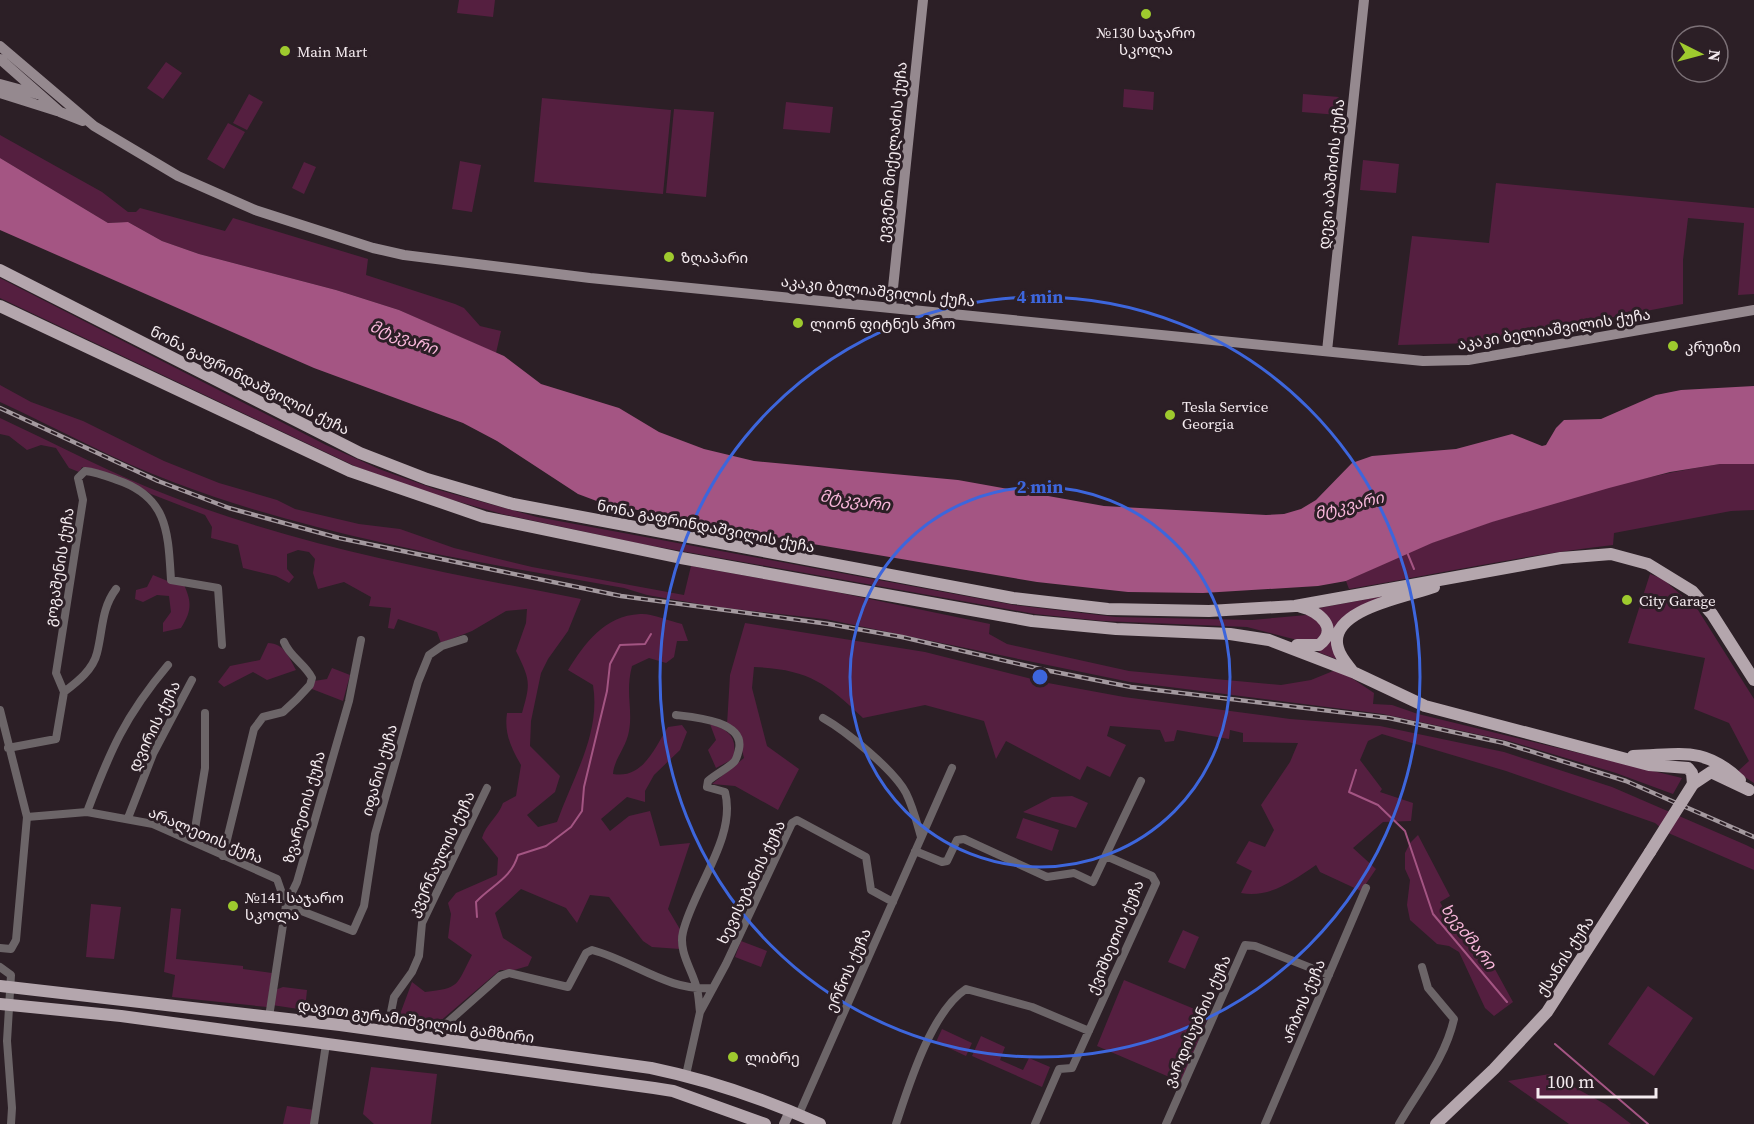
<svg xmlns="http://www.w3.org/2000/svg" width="1754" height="1124" font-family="'Source Serif 4','Noto Sans Georgian',serif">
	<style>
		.green { fill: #551f40 }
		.water { fill: #a45583 }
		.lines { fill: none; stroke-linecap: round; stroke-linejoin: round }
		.stream { stroke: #a45583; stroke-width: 2 }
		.street { stroke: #6c6568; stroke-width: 8 }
		.secondary { stroke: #95898f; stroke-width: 10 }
		.primary { stroke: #b4a6ad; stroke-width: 12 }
		.rail-casing { stroke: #a4999f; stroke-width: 4.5 }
		.rail { stroke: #2c1f26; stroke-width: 2; stroke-dasharray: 7; stroke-linecap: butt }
		.primary-bridge { stroke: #b4a6ad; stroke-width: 12 }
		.ring { fill: none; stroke: #3d66dc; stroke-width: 3 }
		.poi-dot { fill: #9eca2e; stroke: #2c1f26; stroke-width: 2 }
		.labels { text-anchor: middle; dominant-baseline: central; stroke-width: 6; stroke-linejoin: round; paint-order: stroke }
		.poi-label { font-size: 15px; fill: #f5ecf0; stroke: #2c1f26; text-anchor: start }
		.street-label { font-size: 15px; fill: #f5ecf0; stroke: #2c1f26 }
		.water-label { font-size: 16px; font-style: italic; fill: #f9b7db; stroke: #2c1f26 }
		.centre { fill: #3d66dc; stroke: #2c1f26; stroke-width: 3 }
		.ring-label { font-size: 18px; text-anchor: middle; font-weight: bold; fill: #3d66dc; stroke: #2c1f26; stroke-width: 6; stroke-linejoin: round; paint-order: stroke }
	</style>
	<rect width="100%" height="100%" fill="#2c1f26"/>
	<!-- green -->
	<path class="green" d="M 459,0 L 495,0 L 493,17 L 457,13 Z
		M 166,62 L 182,73 L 163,99 L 147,88 Z
		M 1124,89 L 1154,92 L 1153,110 L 1123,107 Z
		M 249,94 L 263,102 L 247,130 L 233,123 Z
		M 1303,94 L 1339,97 L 1338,115 L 1302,112 Z
		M 542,98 L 671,110 L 663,194 L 534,182 Z
		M 786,102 L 833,107 L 830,133 L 783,129 Z
		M 674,109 L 714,112 L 706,197 L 666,193 Z
		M 228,123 L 245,132 L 224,169 L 207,159 Z
		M 0,135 L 102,192 L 128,212 L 136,212 L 140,208 L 225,231 L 233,218 L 368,259 L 366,275 L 455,304 L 464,308 L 480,326 L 501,331 L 496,353 L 399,310 L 336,290 L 199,254 L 162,241 L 128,222 L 108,223 L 0,158 Z
		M 1363,160 L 1399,164 L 1396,193 L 1360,190 Z
		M 460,161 L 481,165 L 472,212 L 452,209 Z
		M 304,162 L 316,167 L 304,194 L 292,188 Z
		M 1496,183 L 1754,208 L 1754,294 L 1738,295 L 1744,223 L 1688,218 L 1683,260 L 1683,304 L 1477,343 L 1398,345 L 1412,236 L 1489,243 Z
		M 0,278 L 326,445 L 379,469 L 435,489 L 537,517 L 1014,605 L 1116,617 L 1252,620 L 1307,615 L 1320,622 L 1322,632 L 1318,640 L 1305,642 L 1247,627 L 1103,621 L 1035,614 L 642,544 L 502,514 L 435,495 L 357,467 L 0,298 Z
		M 0,385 L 31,402 L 83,421 L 164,461 L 219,483 L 277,500 L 295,509 L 359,524 L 400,529 L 454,548 L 532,567 L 684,595 L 691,566 L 826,590 L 990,624 L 989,634 L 1007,644 L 1129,671 L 1281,685 L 1311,680 L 1338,669 L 1374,693 L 1373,704 L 1392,705 L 1418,714 L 1682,778 L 1673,794 L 1616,773 L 1509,741 L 1383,714 L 1130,682 L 825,619 L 717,607 L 647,595 L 624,588 C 472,561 317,537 173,482 C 114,460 57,428 0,402 Z
		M 0,418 C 56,444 112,474 170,496 C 302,547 442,572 581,599 L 568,631 L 548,659 L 541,673 L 531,721 L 530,746 L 560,776 L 555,792 L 527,815 L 538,827 L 557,822 C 573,777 601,733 593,685 L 568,670 C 585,643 604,616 640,614 C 652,613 669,621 682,624 L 688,641 L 677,641 L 674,657 L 666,663 L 649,658 L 632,666 C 625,693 633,708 629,731 C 626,748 614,759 613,774 C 643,779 654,749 668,727 L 682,725 L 687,732 L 680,750 L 654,775 L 645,791 L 645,802 L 627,797 L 601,819 L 610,831 L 629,816 L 650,811 L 660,846 L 690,843 L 668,909 L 681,931 L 678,941 L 680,949 L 652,947 L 643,941 L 609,897 L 590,895 L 577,923 L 566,908 L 521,889 L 495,913 L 503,938 L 532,957 L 528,966 L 514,970 L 500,970 L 431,1029 L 396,1025 L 412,982 L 425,992 C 460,988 456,986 472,955 L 448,938 L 451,914 L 448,903 L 456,893 L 497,875 L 498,858 L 482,838 C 486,824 498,817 503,803 L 516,796 L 521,765 C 511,748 504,733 507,713 L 522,713 C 531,682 530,680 516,651 L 526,623 L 527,609 L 506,611 L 472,631 L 441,643 L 437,632 L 398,619 L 394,629 L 388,628 L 391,608 L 369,606 L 371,597 L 344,582 L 318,589 L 313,573 L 315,559 L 309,552 L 298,550 L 287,554 L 287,569 L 294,577 L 289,583 L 276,576 L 243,568 L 238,545 L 211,538 L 212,527 L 205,515 L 151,494 L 138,486 L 82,467 L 79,472 L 69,468 L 56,448 L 41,445 L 27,450 L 9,436 L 0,434 Z
		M 1720,464 L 1754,464 L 1754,510 L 1731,511 L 1614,533 L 1613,545 C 1524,555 1437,574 1349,589 L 1346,581 C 1376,568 1404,553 1434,542 C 1526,508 1623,479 1720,464 Z
		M 1650,574 L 1663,579 L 1698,610 L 1754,699 L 1754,783 L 1737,772 L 1749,761 L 1729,723 L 1694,709 L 1705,658 L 1628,643 Z
		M 153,575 L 170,582 L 183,583 C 192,601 192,611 181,628 L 163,632 L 163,623 L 171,612 L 169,596 L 157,595 L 143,602 L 135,599 L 136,590 L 147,587 Z
		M 1384,596 L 1343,619 L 1339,660 L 1318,652 L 1323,648 L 1331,621 L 1319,608 Z
		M 745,623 L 925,652 L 1048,683 L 1124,697 L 1290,719 L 1380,726 L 1504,752 L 1612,787 L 1746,845 L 1754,849 L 1754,870 L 1666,832 L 1655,823 L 1506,771 L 1382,734 L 1368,741 L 1360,760 L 1382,789 L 1380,792 L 1413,803 L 1411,821 L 1383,822 L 1353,848 L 1376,869 L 1361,891 L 1320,872 L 1316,865 C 1292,881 1271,898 1241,893 L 1252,871 L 1236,863 L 1249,841 L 1265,847 L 1274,830 L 1261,805 L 1290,762 L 1298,743 L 1243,742 L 1243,733 L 1230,730 L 1229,739 L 1177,730 L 1174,741 L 1165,742 L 1160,730 L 1110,726 L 1107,736 L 1126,745 L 1110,777 L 1087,766 L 1080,780 L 1006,741 L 996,759 L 984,721 L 925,705 L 863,718 C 826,682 806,669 754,667 L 752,688 L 767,746 L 799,769 L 778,810 L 735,786 L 712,784 L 744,758 L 738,735 L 727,725 L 730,675 Z
		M 268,643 C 284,643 289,657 296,670 L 267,680 L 253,672 L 224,687 L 218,682 L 230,666 L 260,660 Z
		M 332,668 L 350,675 L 343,701 L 312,689 L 314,681 L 327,679 Z
		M 710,724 C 730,730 738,738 733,759 L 716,768 L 708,750 L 716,740 Z
		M 1072,796 L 1088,803 L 1076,828 L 1023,812 L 1052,797 Z
		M 1023,818 L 1059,830 L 1052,851 L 1016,838 Z
		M 1418,835 L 1450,896 L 1440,902 L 1459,937 L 1474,931 L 1513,1002 L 1494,1016 L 1485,1008 L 1459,952 L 1449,946 L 1437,944 L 1410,920 L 1407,905 L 1410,880 L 1405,869 L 1405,853 L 1410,843 Z
		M 91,904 L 121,907 L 114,959 L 86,957 Z
		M 171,908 L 181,909 L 176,959 L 243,966 L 243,969 L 272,973 L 267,1007 L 172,997 L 175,975 L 164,972 Z
		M 1183,930 L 1199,937 L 1185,969 L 1168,962 Z
		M 741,941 L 767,951 L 761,967 L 735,957 Z
		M 1124,980 L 1209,1015 L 1181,1082 L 1097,1046 Z
		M 1648,986 L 1693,1018 L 1654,1076 L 1608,1044 Z
		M 283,987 L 307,990 L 305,1010 L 272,1005 L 275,990 Z
		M 942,1029 L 972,1043 L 966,1056 L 936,1042 Z
		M 981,1036 L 1005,1047 L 1000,1060 L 1023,1070 L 1029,1058 L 1050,1067 L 1042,1087 L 972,1056 Z
		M 371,1067 L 437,1074 L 431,1124 L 374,1124 L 363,1114 Z
		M 1550,1074 L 1605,1104 L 1631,1124 L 1569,1124 L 1508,1081 Z
		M 287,1106 L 314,1110 L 311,1124 L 283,1124 Z"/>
	<!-- water -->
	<path class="water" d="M 0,158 L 108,223 L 128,222 L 162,241 L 199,254 L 336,290 L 399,310 L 504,356 L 541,384 L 619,408 L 659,432 L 704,449 L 754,461 L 958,480 L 1104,506 L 1266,515 L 1284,514 L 1301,509 L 1316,500 L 1352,463 L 1372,456 L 1456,449 L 1512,434 L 1542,446 L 1546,445 L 1556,428 L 1564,420 L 1601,419 L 1656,395 L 1681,390 L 1754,386 L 1754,464 L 1720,464 L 1670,472 L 1609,488 L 1492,522 L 1432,543 L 1346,581 L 1318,586 L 1203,593 L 1128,592 L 1037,582 L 801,542 L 602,503 L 578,494 L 497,441 L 463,423 L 314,368 L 0,230 Z"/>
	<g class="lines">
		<!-- stream -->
		<path class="stream" d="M 1407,552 L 1414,569
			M 1356,770 L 1349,792 L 1378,805 L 1405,831 L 1433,914 L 1507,1002
			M 477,917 L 476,902 C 492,885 511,879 518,855 L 546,846 L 571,827 L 582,811 L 584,787 L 607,691 L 610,664 L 620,645 L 645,644 L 651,634
			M 1555,1044 L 1648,1124"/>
		<!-- street -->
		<path class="street" d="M 64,692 C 77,682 93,670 97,653 C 103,630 101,609 116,589
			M 0,710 L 27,817 L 16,940 L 11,949 L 0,948
			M 676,715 C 693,717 745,721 739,749 C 738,753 737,759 734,762 C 727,769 716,774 708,781 L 707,787 L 725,792 C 737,837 693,889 683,932 C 678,952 693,971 697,989 C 699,997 699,1005 700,1012
			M 823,718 C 846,731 894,770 906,793 C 913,807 917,823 921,837
			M 8,748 L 56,739 L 64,692 L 56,673 L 83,500 L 78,478 L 85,471 C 96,472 106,476 117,480 C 168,497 168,532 171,580 L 218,588 L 222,645
			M 87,812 C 110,751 125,716 168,665
			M 27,817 L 87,812 L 153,824 L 277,879 L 286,905 L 353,931 L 364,906 L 375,834 L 418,682 L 429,655 L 442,646 L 464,639
			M 128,818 L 153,754 L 192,680
			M 193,841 L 205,768 L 205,713
			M 915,851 L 942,862 L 947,861 L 957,840 L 964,839 L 1047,877 L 1074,873 L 1093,882 L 1141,781
			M 223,856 L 254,729 L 263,717 L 283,712 L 297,699 L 310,685 L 312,678 C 305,664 290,657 284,642
			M 0,967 L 11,975 L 7,1041 L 12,1108 L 11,1124
			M 269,1017 L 286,905 L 297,882 L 349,701 L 361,640
			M 387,1032 L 394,997 L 412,972 L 419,956 L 422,923 L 487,788
			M 430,1038 L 500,976 L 509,973 L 568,987 L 586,953 L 592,950 C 634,961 668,992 713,988
			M 686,1075 L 700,1012 L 726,964 L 792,823 L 797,820 L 866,857 L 871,890 L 893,902
			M 799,1114 L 952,768
			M 314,1124 L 326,1044
			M 896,1124 C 909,1085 931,1012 966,989 L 1032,1007 L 1089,1031
			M 1035,1124 L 1059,1069 L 1072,1068 L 1156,883 L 1152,876 L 1106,856
			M 1166,1124 L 1245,945 L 1255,946 L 1329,975
			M 1265,1124 L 1366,888
			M 1399,1124 C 1419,1089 1445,1059 1454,1019 L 1428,988 L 1422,967"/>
		<!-- secondary -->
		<path class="secondary" d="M 0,46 L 94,126 L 178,176 L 255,210 L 373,248 L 404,255 L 590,278 L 1423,361 L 1468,360 L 1754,310
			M 0,59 L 60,112 L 83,121
			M 0,84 L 37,94
			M 0,93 L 57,111
			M 891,307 L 923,0
			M 1327,351 L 1364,0
			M 784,1124 L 790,1111"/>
		<!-- primary -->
		<path class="primary" d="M 0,270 L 360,453 L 427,479 L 513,504 L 1013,598 L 1108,609 L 1209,611 L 1295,606 L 1561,558 L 1611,554 L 1648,564 L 1692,591 L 1712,614 L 1754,680
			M 0,306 L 350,471 L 484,517 L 681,558 L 1032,621 L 1116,629 L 1230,634 L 1269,640 L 1355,673 L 1425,706 L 1649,765 L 1688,768 L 1692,773 L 1693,784 L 1711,772 L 1749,790
			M 1297,645 L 1319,645 C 1340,629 1319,611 1301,607
			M 1353,672 C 1348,665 1340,657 1338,648 C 1326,609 1411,596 1434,587
			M 1633,756 C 1680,755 1703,745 1740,780
			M 0,986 L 340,1025 L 651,1068 C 709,1080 767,1100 820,1124
			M 0,1004 L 121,1016 L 654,1088 L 673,1091 L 765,1124
			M 1436,1124 L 1494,1069 L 1547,1012 L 1650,852"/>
		<!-- rail casing -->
		<g class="rail-casing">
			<path id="rail" d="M 0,408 L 158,481 L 229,508 L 339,538 L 621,596 L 829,624 L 902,637 L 1045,670 L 1131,687 L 1389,718 L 1504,743 L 1626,781 L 1754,837"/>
		</g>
		<!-- rail -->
		<use href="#rail" class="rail"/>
		<!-- primary-bridge -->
		<path class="primary-bridge" d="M 1650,852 L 1693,784"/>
	</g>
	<!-- distance rings -->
	<g class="ring">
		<circle cx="1040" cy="677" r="190"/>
		<circle cx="1040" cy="677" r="380"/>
	</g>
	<!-- markers -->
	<g class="poi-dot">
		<circle cx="1146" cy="14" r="6"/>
		<circle cx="285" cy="51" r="6"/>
		<circle cx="669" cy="257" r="6"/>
		<circle cx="798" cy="323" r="6"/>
		<circle cx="1673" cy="346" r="6"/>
		<circle cx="1170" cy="415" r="6"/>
		<circle cx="1627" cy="600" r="6"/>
		<circle cx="233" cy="906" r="6"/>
		<circle cx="733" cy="1057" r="6"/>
	</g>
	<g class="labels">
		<!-- poi labels -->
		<g class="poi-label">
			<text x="1146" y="32" text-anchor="middle">№130 საჯარო<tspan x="1146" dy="17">სკოლა</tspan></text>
			<text x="297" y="51">Main Mart</text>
			<text x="681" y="257">ზღაპარი</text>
			<text x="810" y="323">ლიონ ფიტნეს პრო</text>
			<text x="1685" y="346">კრუიზი</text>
			<text x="1182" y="406">Tesla Service<tspan x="1182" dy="17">Georgia</tspan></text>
			<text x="1639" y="600">City Garage</text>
			<text x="245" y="897">№141 საჯარო<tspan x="245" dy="17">სკოლა</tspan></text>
			<text x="745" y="1057">ლიბრე</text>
		</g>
		<!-- street labels -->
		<g class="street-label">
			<text transform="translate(892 152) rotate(-84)">ევგენი მიქელაძის ქუჩა</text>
			<text transform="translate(1331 174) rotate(-84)">დევი აბაშიძის ქუჩა</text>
			<text transform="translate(878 291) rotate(6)">აკაკი ბელიაშვილის ქუჩა</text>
			<text transform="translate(1554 329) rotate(-9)">აკაკი ბელიაშვილის ქუჩა</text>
			<text transform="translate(250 380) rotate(27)">ნონა გაფრინდაშვილის ქუჩა</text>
			<text transform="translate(706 526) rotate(11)">ნონა გაფრინდაშვილის ქუჩა</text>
			<text transform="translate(59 567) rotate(-81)">გოგაშენის ქუჩა</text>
			<text transform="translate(154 726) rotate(-64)">დვირის ქუჩა</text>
			<text transform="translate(379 770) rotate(-74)">იფანის ქუჩა</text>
			<text transform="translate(304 807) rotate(-74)">ზვარეთის ქუჩა</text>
			<text transform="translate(206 835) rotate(23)">არალეთის ქუჩა</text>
			<text transform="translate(441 854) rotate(-65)">კვერნაულის ქუჩა</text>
			<text transform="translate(751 882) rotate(-64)">ხევისუბანის ქუჩა</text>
			<text transform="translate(1115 937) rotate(-67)">ქვიშხეთის ქუჩა</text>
			<text transform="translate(1565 956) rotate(-57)">ქსანის ქუჩა</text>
			<text transform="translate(848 970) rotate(-66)">ერწოს ქუჩა</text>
			<text transform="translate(1303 1001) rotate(-67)">არბოს ქუჩა</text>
			<text transform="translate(416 1021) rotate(8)">დავით გურამიშვილის გამზირი</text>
			<text transform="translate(1197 1021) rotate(-66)">ვარდისუბნის ქუჩა</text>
		</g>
		<!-- water labels -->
		<g class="water-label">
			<text transform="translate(404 337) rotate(20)">მტკვარი</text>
			<text transform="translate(855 500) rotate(8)">მტკვარი</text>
			<text transform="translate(1349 505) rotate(-14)">მტკვარი</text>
			<text transform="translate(1469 936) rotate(52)">ხევძმარი</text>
		</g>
	</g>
	<circle cx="1040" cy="677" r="9" class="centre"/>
	<g class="ring-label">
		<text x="1040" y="303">4 min</text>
		<text x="1040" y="493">2 min</text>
	</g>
	<!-- north arrow -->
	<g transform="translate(1700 54) rotate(96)"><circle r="28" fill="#2c1f26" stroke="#7c7177" stroke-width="1.5"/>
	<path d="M0-4.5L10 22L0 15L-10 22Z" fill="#9eca2e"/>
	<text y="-9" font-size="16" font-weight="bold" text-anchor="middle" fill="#f5ecf0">N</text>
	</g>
	<!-- scale -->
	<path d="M1538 1088v9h118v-9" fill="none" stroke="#f5ecf0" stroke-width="3"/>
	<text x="1547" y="1088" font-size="18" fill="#f5ecf0" stroke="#2c1f26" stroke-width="4.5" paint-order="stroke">100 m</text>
</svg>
